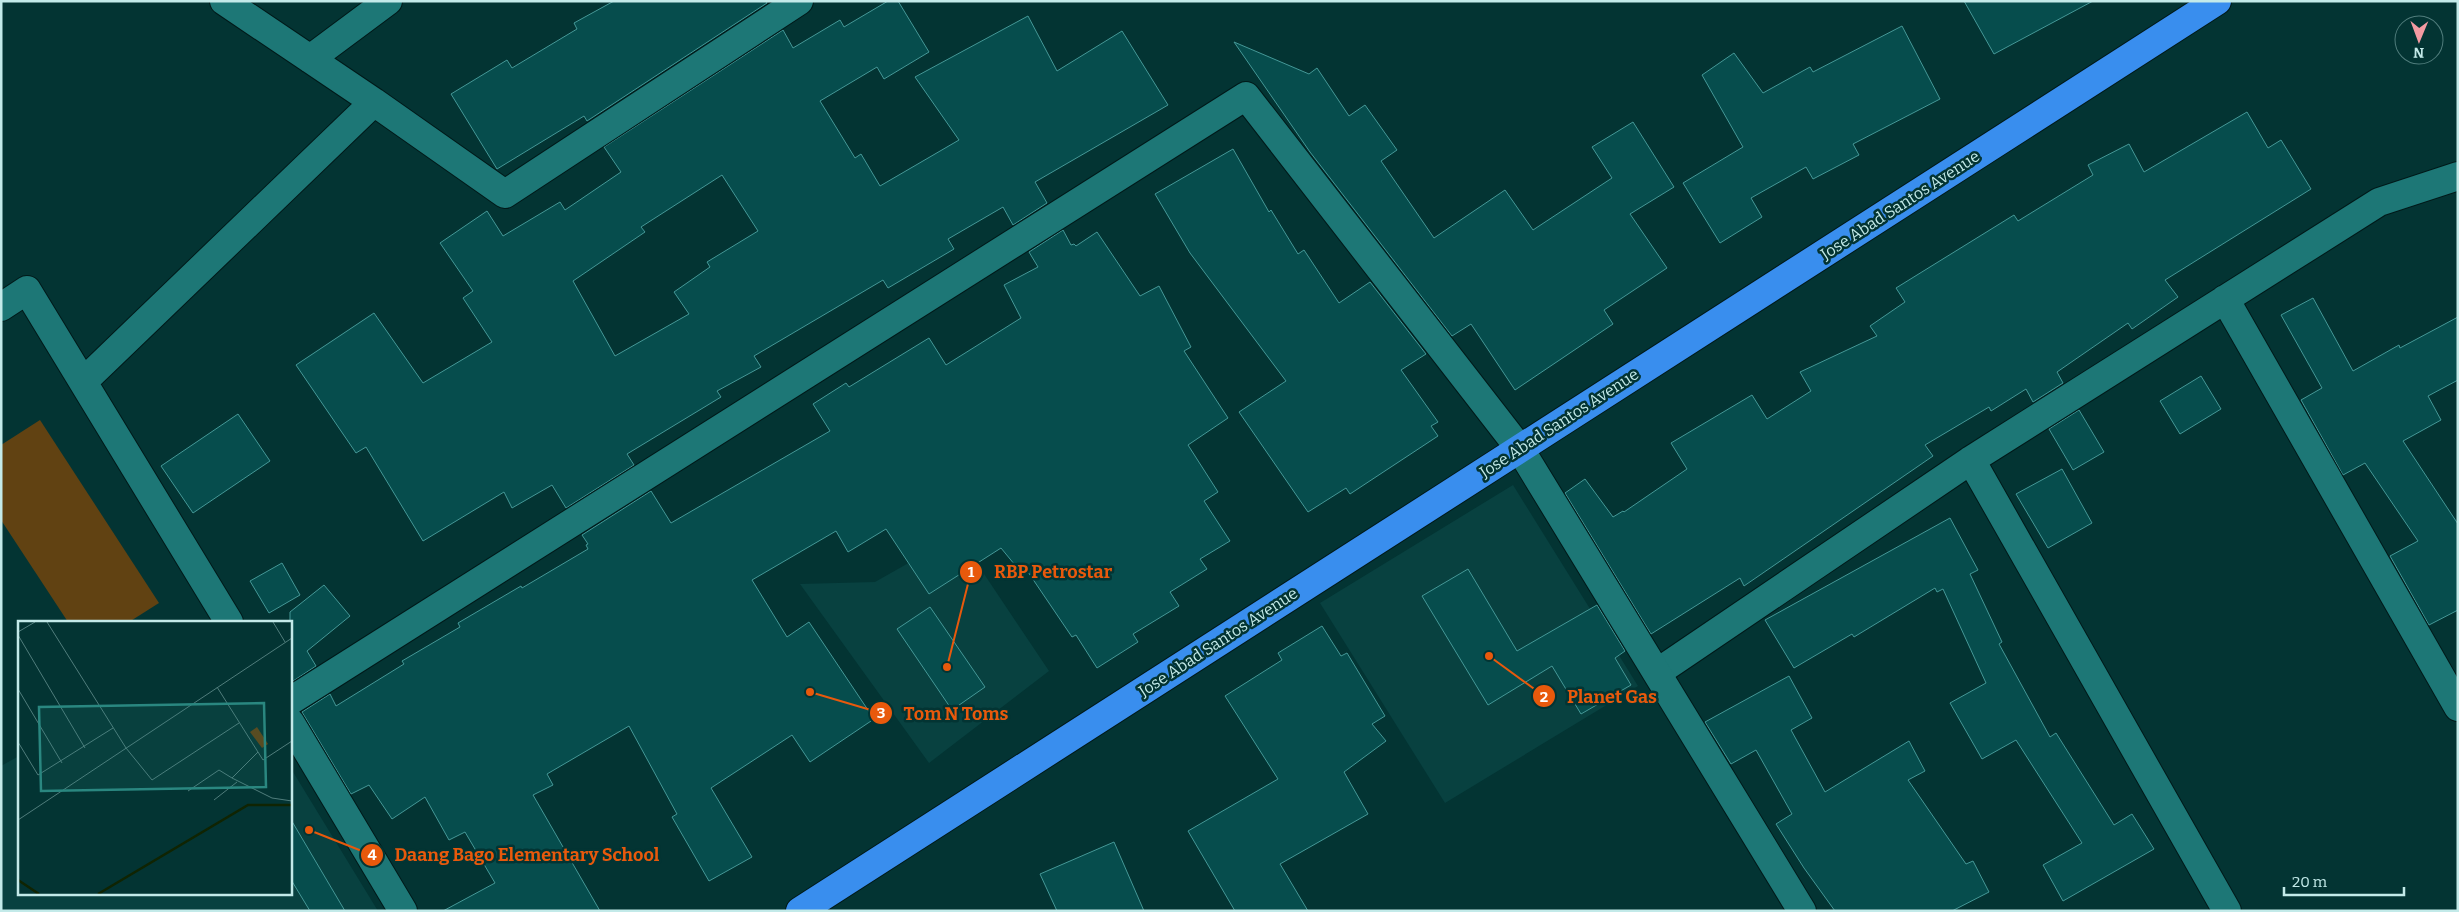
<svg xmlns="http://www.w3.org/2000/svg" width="2459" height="912" font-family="Bitter,serif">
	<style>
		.built { fill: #084140 }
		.green { fill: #614212 }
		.building { fill: #064d4d; stroke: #459897; fill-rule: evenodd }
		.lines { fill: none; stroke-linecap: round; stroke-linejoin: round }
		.street-casing { stroke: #011919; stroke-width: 30 }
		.secondary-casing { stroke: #011919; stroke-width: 30 }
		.highway-casing { stroke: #011919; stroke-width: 30 }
		.street { stroke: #1d7776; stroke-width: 28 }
		.secondary { stroke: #1d7776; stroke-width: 28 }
		.highway { stroke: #398eee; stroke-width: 28 }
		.labels { text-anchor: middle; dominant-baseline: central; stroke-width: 5; stroke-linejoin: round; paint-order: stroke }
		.street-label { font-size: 16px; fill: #c3eae9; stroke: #033433 }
		.inset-river { fill: none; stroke: #102402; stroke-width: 2.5 }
		.inset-road { fill: none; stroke: #507d7c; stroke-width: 1 }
		.view { fill: #2a8780; fill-opacity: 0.15; stroke: #2a8780; stroke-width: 2.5 }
		.inset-edge { fill: none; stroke: #c3eae9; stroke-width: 2.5 }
		.leader { fill: none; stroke: #e8590c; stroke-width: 2 }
		.callout-dot { fill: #e8590c; stroke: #033433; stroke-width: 2 }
		.mark-label { font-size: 15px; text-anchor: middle; font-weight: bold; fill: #fff }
		.callout-label { font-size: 18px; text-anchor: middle; font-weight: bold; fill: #e8590c; stroke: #033433; stroke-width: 5; stroke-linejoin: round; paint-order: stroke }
	</style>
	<rect width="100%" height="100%" fill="#033433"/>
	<!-- built -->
	<path class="built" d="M 1513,485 L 1638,686 L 1445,803 L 1320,603 Z
		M 958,535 L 1049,671 L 929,763 L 800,584 L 875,582 Z
		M 19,756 L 19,893 L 290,893 L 290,767 L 378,911 L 1,911 L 1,766 Z"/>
	<!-- green -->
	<path class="green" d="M 40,420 L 159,603 L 129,622 L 68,622 L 1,520 L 1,445 Z"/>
	<!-- building -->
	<path class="building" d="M 614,1 L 766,1 L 767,3 L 587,121 L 584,116 L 497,169 L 451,94 L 507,60 L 512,68 L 577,29 L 574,23 Z
		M 888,1 L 898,1 L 929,52 L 884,79 L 877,67 L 820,101 L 855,158 L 861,154 L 880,186 L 959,140 L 915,77 L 1028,16 L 1057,71 L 1122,31 L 1168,105 L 1035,182 L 1047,203 L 1013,225 L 1003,207 L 948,239 L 954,249 L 888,288 L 883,280 L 754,356 L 761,367 L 717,391 L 721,397 L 627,454 L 634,465 L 566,508 L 552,485 L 512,508 L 504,492 L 423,541 L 366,447 L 356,453 L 296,365 L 374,313 L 423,383 L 492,342 L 463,298 L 473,291 L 440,243 L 487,211 L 503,236 L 560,202 L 565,210 L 621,172 L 604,147 L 783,30 L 793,48 L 840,20 L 844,27 ZM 722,175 L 758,231 L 707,262 L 710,267 L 674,292 L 689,314 L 615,356 L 573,281 L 645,232 L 641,227 Z
		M 1964,1 L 2093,1 L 1994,54 Z
		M 1902,26 L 1940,99 L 1853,144 L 1859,155 L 1813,179 L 1806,167 L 1751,198 L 1762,217 L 1720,243 L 1683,183 L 1743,147 L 1702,75 L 1734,53 L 1763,93 L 1810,67 L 1813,72 Z
		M 1234,42 L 1309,74 L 1317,68 L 1349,116 L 1365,105 L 1397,150 L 1381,161 L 1434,238 L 1505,190 L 1533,230 L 1612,178 L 1592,147 L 1633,122 L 1674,187 L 1630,214 L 1667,268 L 1604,310 L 1613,324 L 1515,390 L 1471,324 L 1452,336 L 1310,152 Z
		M 2247,112 L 2268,148 L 2281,140 L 2311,189 L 2165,280 L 2178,297 L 2132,329 L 2128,323 L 2057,372 L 2063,383 L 2033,402 L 2026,389 L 1991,411 L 1989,407 L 1925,445 L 1933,456 L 1744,586 L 1740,578 L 1651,634 L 1565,493 L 1585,479 L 1613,517 L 1623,511 L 1624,512 L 1687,469 L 1671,443 L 1752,395 L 1767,419 L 1811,391 L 1800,372 L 1877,336 L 1870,326 L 1905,302 L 1896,288 L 2014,215 L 2018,221 L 2093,175 L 2088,165 L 2129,144 L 2144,172 Z
		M 1233,149 L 1269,212 L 1271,210 L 1298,254 L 1304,250 L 1339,303 L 1370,282 L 1426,354 L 1401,370 L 1438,422 L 1431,426 L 1438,436 L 1350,494 L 1346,488 L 1308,512 L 1239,412 L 1286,381 L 1190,253 L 1155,194 Z
		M 1063,230 L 1071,245 L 1074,244 L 1076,246 L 1097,232 L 1140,296 L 1159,286 L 1191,347 L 1184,351 L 1228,418 L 1188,445 L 1218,492 L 1204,501 L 1230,541 L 1200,559 L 1207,569 L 1170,592 L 1179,606 L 1133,634 L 1138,642 L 1097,668 L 1076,635 L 1072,637 L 1028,572 L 1024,576 L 1001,548 L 929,594 L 886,529 L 848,552 L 836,531 L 752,580 L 787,637 L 809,622 L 874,719 L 810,762 L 792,735 L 711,788 L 752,857 L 709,881 L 672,817 L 677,814 L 629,726 L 547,774 L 553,785 L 533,795 L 600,911 L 443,911 L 495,883 L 465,832 L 449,840 L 425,797 L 392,819 L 369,785 L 351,794 L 302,712 L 330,694 L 336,706 L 404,664 L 402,661 L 460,627 L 458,623 L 521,586 L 522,588 L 588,549 L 586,545 L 588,544 L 582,535 L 651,491 L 671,523 L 830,431 L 813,404 L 846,383 L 849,387 L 929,338 L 946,365 L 1021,318 L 1004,285 L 1038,267 L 1029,252 Z
		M 2313,298 L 2353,371 L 2399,345 L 2400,348 L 2458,317 L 2458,380 L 2428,396 L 2441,420 L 2403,441 L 2458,524 L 2458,610 L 2429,625 L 2390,556 L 2418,541 L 2365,463 L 2343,475 L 2301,400 L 2322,388 L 2281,315 Z
		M 2201,376 L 2221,409 L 2180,434 L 2160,401 Z
		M 2079,410 L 2104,452 L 2073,470 L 2049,429 Z
		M 238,414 L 270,461 L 193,513 L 161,466 Z
		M 2062,469 L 2092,523 L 2048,548 L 2016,494 Z
		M 1950,518 L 1978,570 L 1970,574 L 2002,642 L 1999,644 L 2050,737 L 2056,733 L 2114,825 L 2132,814 L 2154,849 L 2063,901 L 2043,865 L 2082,843 L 2016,740 L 1982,759 L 1950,703 L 1986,683 L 1943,589 L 1937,592 L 1935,588 L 1854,637 L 1852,634 L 1794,668 L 1765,620 Z
		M 282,563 L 300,595 L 269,613 L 250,581 Z
		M 1468,569 L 1517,651 L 1597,605 L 1625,651 L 1615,658 L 1631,685 L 1581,714 L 1552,666 L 1488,705 L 1422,596 Z
		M 324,585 L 350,616 L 307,651 L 316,666 L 290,683 L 290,612 Z
		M 930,607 L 985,687 L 952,710 L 897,629 Z
		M 1322,626 L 1341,656 L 1347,653 L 1385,716 L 1372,724 L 1386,741 L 1344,772 L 1368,814 L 1280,864 L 1308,911 L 1235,911 L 1188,831 L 1278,779 L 1225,696 L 1282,660 L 1278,653 Z
		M 1789,676 L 1812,718 L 1791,730 L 1825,792 L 1909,741 L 1925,771 L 1908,780 L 1966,864 L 1973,861 L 1989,892 L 1952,911 L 1835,911 L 1804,868 L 1776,824 L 1792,814 L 1756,750 L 1731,764 L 1705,722 Z
		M 290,818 L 345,911 L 310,911 L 290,878 Z
		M 1114,842 L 1144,911 L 1057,911 L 1040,874 Z"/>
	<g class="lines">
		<!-- street casing -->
		<g class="street-casing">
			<path id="street" d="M 310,59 L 388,1
				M 374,102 L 505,194 L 799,1
				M 2225,299 L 2458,707
				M 1,307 L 27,290 L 229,622
				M 83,382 L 374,102 L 224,1
				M 1971,460 L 2227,911
				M 1658,672 L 1971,460 L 2379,202 L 2458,176
				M 290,701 L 1246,96 L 1520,449
				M 290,722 L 403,911"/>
		</g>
		<!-- secondary casing -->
		<g class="secondary-casing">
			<path id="secondary" d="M 1520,449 L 1802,911"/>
		</g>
		<!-- highway casing -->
		<g class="highway-casing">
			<path id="highway" d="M 800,911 L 2217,1"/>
		</g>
		<!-- street -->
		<use href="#street" class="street"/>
		<!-- secondary -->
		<use href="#secondary" class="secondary"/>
		<!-- highway -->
		<use href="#highway" class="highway"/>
	</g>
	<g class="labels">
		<!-- street labels -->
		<g class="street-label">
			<text transform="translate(1900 205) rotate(-33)">Jose Abad Santos Avenue</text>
			<text transform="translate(1559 423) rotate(-33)">Jose Abad Santos Avenue</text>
			<text transform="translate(1218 642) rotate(-33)">Jose Abad Santos Avenue</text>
		</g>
	</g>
	<!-- overview -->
	<g transform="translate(18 621)">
		<rect width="274" height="274" fill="#033433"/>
		<path d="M 239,106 L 250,123 L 244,127 L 232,111 Z" fill="#614212"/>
		<path class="inset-river" d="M 0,259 L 21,273M 80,273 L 230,184 L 274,184"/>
		<path class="inset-road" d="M 29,1 L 108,127 L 134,159 L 221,102M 255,1 L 267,21M 0,11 L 17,1M 0,14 L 67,127M 199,66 L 245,139 L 274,120M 0,68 L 44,142M 0,121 L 20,154 L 95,107M 240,131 L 214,157 L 254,177 L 274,180M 170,170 L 201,149 L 214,157M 196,179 L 219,161M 0,199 L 274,17"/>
		<path class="view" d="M 246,82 L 248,166 L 23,170 L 21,86 Z"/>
		<rect width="274" height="274" class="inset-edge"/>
	</g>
	<!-- callouts -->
	<path class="leader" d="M947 667L971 572M1489 656L1544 696M810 692L881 713M309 830L372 855"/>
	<g class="callout-dot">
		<circle cx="947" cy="667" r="5"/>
		<circle cx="1489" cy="656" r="5"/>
		<circle cx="810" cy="692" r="5"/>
		<circle cx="309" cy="830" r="5"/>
		<circle cx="971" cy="572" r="12"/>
		<circle cx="1544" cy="696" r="12"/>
		<circle cx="881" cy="713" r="12"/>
		<circle cx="372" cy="855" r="12"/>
	</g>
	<g class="mark-label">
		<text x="971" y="577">1</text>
		<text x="1544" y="702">2</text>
		<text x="881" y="718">3</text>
		<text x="372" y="860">4</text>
	</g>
	<g class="callout-label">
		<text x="1053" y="578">RBP Petrostar</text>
		<text x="1612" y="703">Planet Gas</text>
		<text x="956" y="720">Tom N Toms</text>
		<text x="527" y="861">Daang Bago Elementary School</text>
	</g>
	<!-- border -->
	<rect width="2459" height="912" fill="none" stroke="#c3eae9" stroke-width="5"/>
	<!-- north arrow -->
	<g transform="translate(2419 40) rotate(181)"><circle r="24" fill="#033433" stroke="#507d7c"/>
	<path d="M0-4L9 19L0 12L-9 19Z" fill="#f49aa2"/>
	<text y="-8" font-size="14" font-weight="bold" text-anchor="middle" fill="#c3eae9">N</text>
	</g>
	<!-- scale -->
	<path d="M2284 887v8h120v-8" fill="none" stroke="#c3eae9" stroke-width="2.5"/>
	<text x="2292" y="887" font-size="15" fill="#c3eae9" stroke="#033433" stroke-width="4" paint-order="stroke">20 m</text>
</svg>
